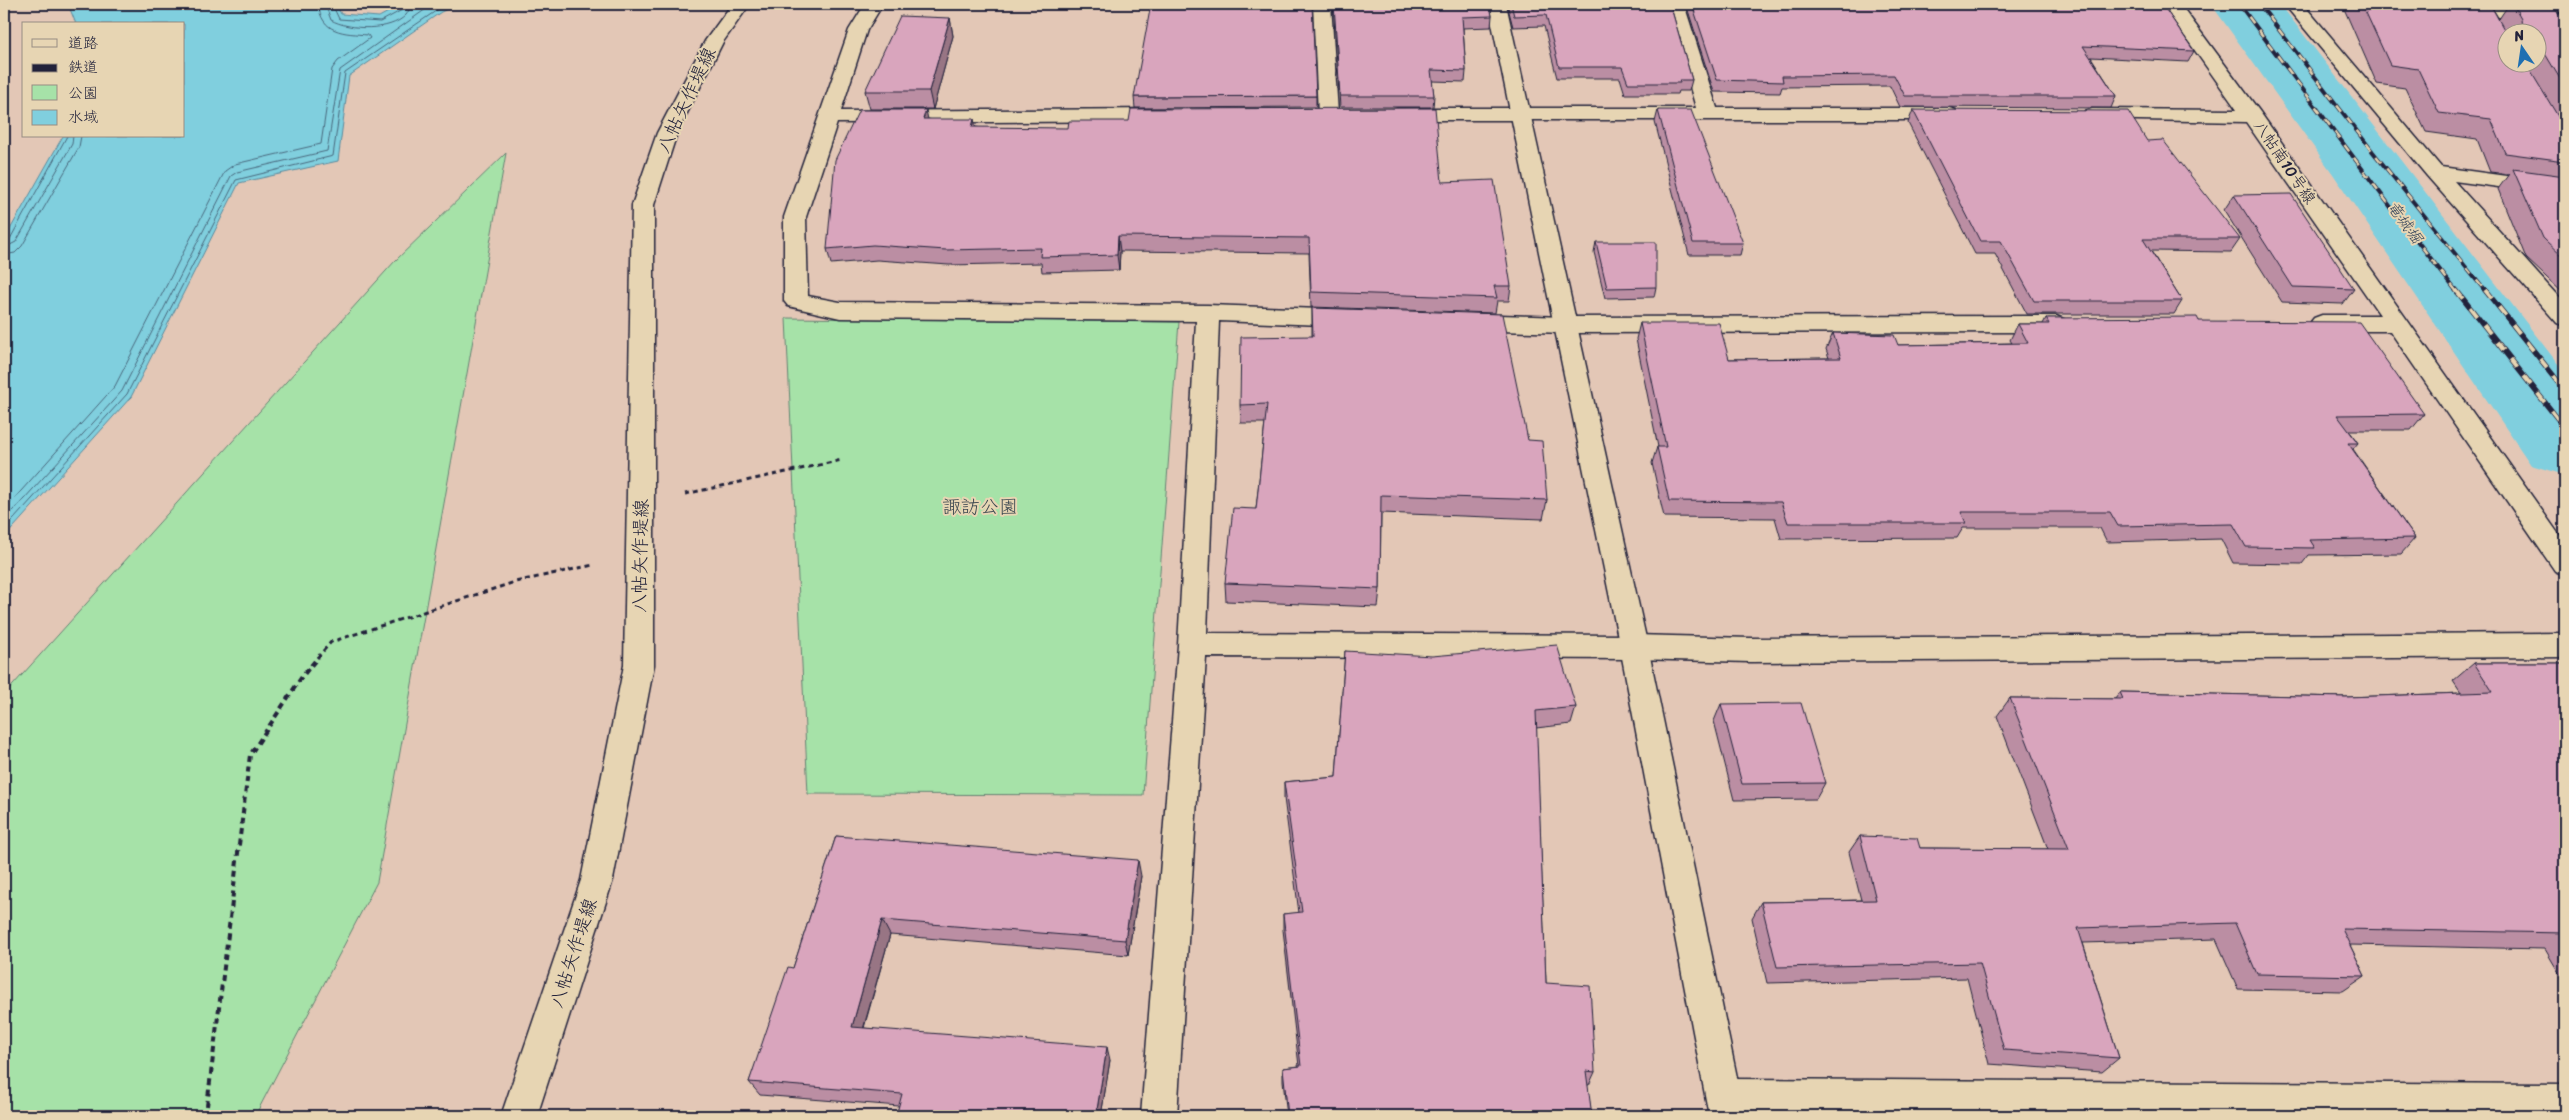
<svg xmlns="http://www.w3.org/2000/svg" width="2569" height="1120" font-family="Sriracha,'Klee One',sans-serif">
	<style>
		.green { fill: #a6e2a8; stroke: #648272 }
		.water { fill: #80cfde; stroke: #5a8a9d }
		.lines { fill: none; stroke-linecap: round; stroke-linejoin: round }
		.shore { stroke: #48677c; stroke-width: 1 }
		.river { fill: #80cfde; fill-rule: evenodd }
		.minor-casing { stroke: #22223b; stroke-width: 3 }
		.tertiary-casing { stroke: #22223b; stroke-width: 3 }
		.path-far1 { stroke: #22223b; stroke-width: 3; stroke-dasharray: 5 4; stroke-linecap: butt }
		.path { stroke: #22223b; stroke-width: 4; stroke-dasharray: 6 4.5; stroke-linecap: butt }
		.minor { fill: #e7d5b3; fill-rule: evenodd }
		.tertiary { fill: #e7d5b3; fill-rule: evenodd }
		.rail-far1-casing { stroke: #22223b; stroke-width: 4 }
		.rail-casing { stroke: #22223b; stroke-width: 5.5 }
		.rail-far1 { stroke: #e7d5b3; stroke-width: 2.5; stroke-dasharray: 8; stroke-linecap: butt }
		.rail { stroke: #e7d5b3; stroke-width: 4; stroke-dasharray: 11; stroke-linecap: butt }
		.wall { fill: #bb8ea3; stroke: #22223b; fill-rule: evenodd }
		.shaded-wall { fill: #987484; stroke: #22223b }
		.building { fill: #d9a5bd; stroke: #22223b }
		.labels { text-anchor: middle; dominant-baseline: central; stroke-width: 4; stroke-linejoin: round; paint-order: stroke }
		.far-street-label { font-size: 16px; fill: #22223b; stroke: #e7d5b3 }
		.far-water-label { font-size: 16px; font-style: italic; fill: #35455c; stroke: #e7d5b3 }
		.street-label { font-size: 19px; fill: #22223b; stroke: #e7d5b3 }
		.park-label { font-size: 19px; fill: #3c4851; stroke: #e7d5b3 }
	</style>
	<rect width="100%" height="100%" fill="#e3c7b6"/>
	<filter id="ink" filterUnits="userSpaceOnUse"><feTurbulence type="fractalNoise" baseFrequency=".02" numOctaves="2"/><feDisplacementMap in="SourceGraphic" scale="10" xChannelSelector="R" yChannelSelector="G"/><feConvolveMatrix kernelMatrix="1 2 1 2 8 2 1 2 1" color-interpolation-filters="sRGB"/></filter>
	<g filter="url(#ink)">
		<!-- green -->
		<path class="green" d="M 506,153 L 377,882 L 255,1116 L 4,1116 L 4,695 L 395,261 Z
			M 786,318 L 1179,322 L 1143,795 L 808,794 Z"/>
		<!-- water -->
		<path class="water" d="M 68,4 L 336,4 L 341,14 L 379,17 L 403,4 L 458,4 L 441,12 L 349,76 L 338,161 L 239,183 L 131,397 L 4,538 L 4,240 L 63,136 L 184,136 L 184,24 L 76,24 Z"/>
		<g class="lines">
			<!-- shore -->
			<path class="shore" d="M 325,4 L 331,20 C 349,30 390,32 406,15 C 408,13 410,7 411,4
				M 332,4 L 339,19 L 380,22 L 402,10 L 404,4
				M 4,242 L 10,239 L 67,136
				M 4,248 L 16,242 L 72,144 L 73,136
				M 4,255 L 15,253 L 22,246 L 79,147 L 81,136
				M 4,510 L 115,386 L 225,171 L 235,164 L 321,144 L 332,69 L 338,61 L 370,38 L 368,35 C 343,33 322,34 318,4
				M 4,521 L 122,391 L 231,176 L 237,172 L 327,151 L 340,70 L 433,4
				M 4,530 L 127,394 L 236,180 L 333,156 L 345,73 L 446,4"/>
			<!-- river -->
			<path class="river" d="M 2211,4 L 2280,4 L 2565,373 L 2565,475 L 2531,465 L 2333,174 Z"/>
			<!-- minor casing -->
			<g class="minor-casing">
				<path id="minor" d="M 732,4 L 750,4 L 723,42 L 677,133 L 654,205 L 654,665 L 613,880 L 537,1116 L 501,1116 L 581,880 L 624,665 L 632,205 L 657,133 L 705,41 Z
					M 865,4 L 883,4 L 867,30 L 841,111 L 1166,109 L 1173,111 L 1176,115 L 1173,119 L 1166,121 L 837,123 L 806,217 L 808,296 L 840,302 L 1208,305 L 1349,310 L 1357,313 L 1361,318 L 1357,323 L 1349,326 L 1219,321 L 1207,633 L 1634,635 L 1750,638 L 2565,633 L 2565,657 L 1750,662 L 1634,659 L 1206,657 L 1177,1116 L 1141,1116 L 1178,645 L 1196,321 L 840,318 L 788,306 L 784,301 L 784,217 L 849,30 Z
					M 1313,4 L 1331,4 L 1338,114 L 1335,118 L 1321,118 L 1318,114 Z
					M 1666,4 L 1684,4 L 1717,108 L 1949,108 L 1956,110 L 1959,114 L 1956,118 L 1949,120 L 1399,120 L 1392,118 L 1389,114 L 1392,110 L 1399,108 L 1696,108 Z
					M 2162,4 L 2180,4 L 2260,112 L 2565,543 L 2565,575 L 2555,571 L 2390,331 L 2322,331 L 2314,328 L 2310,323 L 2314,318 L 2322,315 L 2380,315 L 2246,122 L 2085,119 L 2082,115 L 2085,111 L 2092,109 L 2237,110 Z
					M 2284,4 L 2303,4 L 2441,167 L 2565,184 L 2565,196 L 2454,181 L 2565,304 L 2565,326 L 2557,323 L 2427,176 Z
					M 2440,4 L 2487,4 L 2565,14 L 2565,26 L 2449,10 L 2443,8 Z
					M 1467,314 L 1565,317 L 2056,316 L 2064,319 L 2068,324 L 2064,329 L 2056,332 L 1565,333 L 1467,330 L 1459,327 L 1455,322 L 1459,317 Z
					M 1724,1079 L 2565,1084 L 2565,1116 L 1724,1115 L 1711,1110 L 1706,1097 L 1711,1084 Z"/>
			</g>
			<!-- tertiary casing -->
			<g class="tertiary-casing">
				<path id="tertiary" d="M 1488,4 L 1506,4 L 1648,647 L 1745,1116 L 1709,1116 L 1620,647 Z"/>
			</g>
			<!-- path-far1 -->
			<path class="path-far1" d="M 685,494 L 842,460
				M 317,658 L 331,642 L 515,582 L 593,565"/>
			<!-- path -->
			<path class="path" d="M 207,1106 L 250,755 L 301,678 L 318,657"/>
			<!-- minor -->
			<use href="#minor" class="minor"/>
			<!-- tertiary -->
			<use href="#tertiary" class="tertiary"/>
			<!-- rail-far1 casing -->
			<g class="rail-far1-casing">
				<path id="rail-far1" d="M 2239,4 L 2390,206 L 2457,292
					M 2259,4 L 2373,152 L 2486,292"/>
			</g>
			<!-- rail casing -->
			<g class="rail-casing">
				<path id="rail" d="M 2456,290 L 2565,428
					M 2485,290 L 2565,390"/>
			</g>
			<!-- rail-far1 -->
			<use href="#rail-far1" class="rail-far1"/>
			<!-- rail -->
			<use href="#rail" class="rail"/>
		</g>
		<!-- wall -->
		<path class="wall" d="M 1331,4 L 1490,4 L 1492,16 L 1491,27 L 1463,28 L 1466,71 L 1465,82 L 1432,81 L 1434,96 L 1433,107 L 1340,107 L 1333,4 Z
			M 1507,4 L 1670,4 L 1692,80 L 1689,91 L 1678,91 L 1677,94 L 1625,94 L 1620,78 L 1557,78 L 1544,26 L 1513,27 Z
			M 1686,4 L 2162,4 L 2194,51 L 2188,62 L 2091,57 L 2116,96 L 2111,108 L 1900,107 L 1890,86 L 1782,87 L 1780,93 L 1714,92 Z
			M 2342,4 L 2490,4 L 2499,19 L 2509,4 L 2536,4 L 2559,14 L 2565,14 L 2565,295 L 2526,258 L 2498,189 L 2509,174 L 2490,172 L 2477,139 L 2426,132 L 2405,88 L 2377,84 ZM 2506,32 L 2536,32 L 2536,62 L 2506,62 Z
			M 950,18 L 953,36 L 933,109 L 870,109 L 865,91 Z
			M 1316,96 L 1316,107 L 1135,108 L 1134,97 Z
			M 1658,110 L 1743,243 L 1740,255 L 1689,255 L 1655,122 Z
			M 1913,110 L 2147,141 L 2240,239 L 2231,252 L 2151,251 L 2182,301 L 2174,314 L 2027,314 L 1995,254 L 1975,254 L 1908,123 Z
			M 928,119 L 975,127 L 1442,182 L 1511,286 L 1509,301 L 1497,301 L 1495,313 L 1311,307 L 1309,253 L 1120,251 L 1119,270 L 1042,272 L 1041,263 L 949,265 L 877,260 L 831,264 L 827,249 Z
			M 2234,195 L 2354,289 L 2343,304 L 2282,302 L 2224,210 Z
			M 1596,242 L 1656,287 L 1654,297 L 1605,298 L 1594,252 Z
			M 1312,308 L 1528,440 L 1547,500 L 1543,519 L 1381,513 L 1380,589 L 1378,607 L 1226,601 L 1225,583 L 1256,509 L 1265,423 L 1241,423 L 1240,405 L 1312,337 Z
			M 2046,318 L 2199,321 L 2424,414 L 2411,430 L 2349,430 L 2358,443 L 2353,449 L 2415,538 L 2401,554 L 2309,555 L 2302,564 L 2233,563 L 2221,539 L 2107,542 L 2100,528 L 1963,528 L 1957,538 L 1781,539 L 1775,518 L 1664,517 L 1652,463 L 1657,447 L 1658,447 L 1636,339 L 1640,323 L 1729,359 L 1829,358 L 1826,349 L 1833,333 L 1898,345 L 2012,343 L 2010,340 L 2018,324 L 2043,324 Z
			M 1345,651 L 1576,707 L 1571,724 L 1536,728 L 1546,983 L 1595,1072 L 1589,1085 L 1587,1085 L 1592,1116 L 1287,1116 L 1283,1081 L 1283,1068 L 1299,1066 L 1283,930 L 1283,914 L 1299,913 L 1284,798 L 1284,782 L 1336,777 Z
			M 2474,663 L 2565,663 L 2565,983 L 2545,949 L 2350,945 L 2365,976 L 2343,991 L 2238,989 L 2216,939 L 2083,943 L 2119,1058 L 2102,1072 L 1989,1064 L 1967,978 L 1767,983 L 1752,918 L 1761,902 L 1861,900 L 1849,852 L 1860,836 L 1920,848 L 2048,849 L 1997,716 L 2010,698 L 2115,699 L 2120,692 L 2346,697 L 2461,693 L 2453,681 Z
			M 1721,704 L 1825,783 L 1816,799 L 1734,800 L 1714,721 Z
			M 836,836 L 1141,876 L 1128,955 L 890,935 L 864,1028 L 1110,1060 L 1101,1116 L 896,1116 L 899,1106 L 760,1095 L 749,1082 L 793,968 Z"/>
		<!-- shaded-wall -->
		<path class="shaded-wall" d="M 950,18 L 953,36 L 933,109 L 929,91 Z
			M 926,110 L 929,124 L 923,119 Z
			M 974,119 L 977,133 L 972,127 Z
			M 1118,236 L 1120,251 L 1119,270 L 1117,255 Z
			M 1138,860 L 1141,876 L 1128,955 L 1125,940 Z
			M 882,920 L 890,935 L 860,1040 L 852,1027 Z
			M 1107,1047 L 1110,1060 L 1101,1116 L 1096,1116 Z"/>
		<!-- building -->
		<path class="building" d="M 1151,4 L 1312,4 L 1316,96 L 1134,97 Z
			M 1334,4 L 1490,4 L 1492,16 L 1462,17 L 1466,71 L 1431,70 L 1434,96 L 1340,96 Z
			M 1511,4 L 1670,4 L 1692,80 L 1679,80 L 1680,83 L 1628,83 L 1622,67 L 1559,67 L 1546,15 L 1514,16 Z
			M 1692,4 L 2162,4 L 2194,51 L 2083,46 L 2116,96 L 1905,96 L 1894,75 L 1782,76 L 1783,82 L 1717,80 Z
			M 2362,4 L 2490,4 L 2506,33 L 2506,62 L 2525,62 L 2565,128 L 2565,161 L 2505,153 L 2491,119 L 2439,113 L 2418,69 L 2390,65 Z
			M 2513,4 L 2536,4 L 2554,6 L 2559,14 L 2565,14 L 2565,87 L 2538,42 L 2536,42 L 2536,32 L 2522,32 L 2521,18 Z
			M 900,16 L 950,18 L 929,91 L 865,91 Z
			M 1435,108 L 1442,182 L 1494,180 L 1511,286 L 1494,286 L 1497,298 L 1311,292 L 1309,238 L 1118,236 L 1117,255 L 1040,257 L 1041,248 L 946,250 L 873,245 L 827,249 L 835,160 L 859,110 L 926,110 L 923,119 L 974,119 L 972,127 L 1068,128 L 1069,121 L 1129,121 L 1131,109 Z
			M 1658,110 L 1691,110 L 1743,243 L 1693,243 Z
			M 1913,110 L 2128,111 L 2147,141 L 2163,140 L 2240,239 L 2143,239 L 2182,301 L 2034,301 L 2001,241 L 1980,241 Z
			M 2513,169 L 2565,176 L 2565,259 L 2543,238 Z
			M 2291,194 L 2354,289 L 2293,287 L 2234,195 Z
			M 1596,242 L 1656,242 L 1656,287 L 1607,288 Z
			M 1312,308 L 1502,314 L 1528,440 L 1542,441 L 1547,500 L 1381,495 L 1380,589 L 1225,583 L 1233,508 L 1256,509 L 1267,404 L 1240,405 L 1241,337 L 1313,336 Z
			M 2197,317 L 2199,321 L 2359,322 L 2424,414 L 2337,415 L 2358,443 L 2348,443 L 2415,538 L 2310,540 L 2315,548 L 2246,547 L 2233,524 L 2118,526 L 2110,512 L 1961,512 L 1966,523 L 1788,523 L 1781,502 L 1669,501 L 1657,447 L 1666,447 L 1640,323 L 1719,323 L 1729,359 L 1841,358 L 1833,333 L 1894,335 L 1898,345 L 2028,343 L 2018,324 L 2049,324 L 2046,318 Z
			M 1557,645 L 1576,707 L 1536,711 L 1546,983 L 1590,986 L 1595,1072 L 1586,1071 L 1592,1116 L 1288,1116 L 1283,1068 L 1301,1066 L 1283,914 L 1302,912 L 1284,782 L 1336,777 L 1345,651 L 1432,656 Z
			M 2474,663 L 2565,663 L 2565,933 L 2342,929 L 2365,976 L 2257,974 L 2235,923 L 2078,928 L 2119,1058 L 2004,1050 L 1980,963 L 1777,967 L 1761,902 L 1876,900 L 1860,836 L 1917,838 L 1920,848 L 2069,849 L 2010,698 L 2123,699 L 2120,692 L 2346,697 L 2493,692 Z
			M 1801,703 L 1825,783 L 1742,784 L 1721,704 Z
			M 836,836 L 1138,860 L 1125,940 L 882,920 L 852,1027 L 1107,1047 L 1096,1116 L 896,1116 L 902,1094 L 749,1082 L 788,967 L 793,968 Z"/>
	</g>
	<g class="labels">
		<!-- far-street labels -->
		<g class="far-street-label">
			<text transform="translate(2285 162) rotate(56)">八帖南10号線</text>
		</g>
		<!-- far-water labels -->
		<g class="far-water-label">
			<text transform="translate(2405 222) rotate(54)">竜城堀</text>
		</g>
		<!-- street labels -->
		<g class="street-label">
			<text transform="translate(686 100) rotate(-65)">八帖矢作堤線</text>
			<text transform="translate(640 556) rotate(-89)">八帖矢作堤線</text>
			<text transform="translate(573 953) rotate(-72)">八帖矢作堤線</text>
		</g>
		<!-- park labels -->
		<g class="park-label">
			<text x="980" y="506">諏訪公園</text>
		</g>
	</g>
	<!-- margin -->
	<rect width="2569" height="1120" fill="none" stroke="#e7d5b3" stroke-width="20"/>
	<rect x="10" y="10" width="2549" height="1100" fill="none" stroke="#22223b" stroke-width="2" filter="url(#ink)"/>
	<!-- legend -->
	<rect x="22" y="22" width="162" height="115" fill="#e7d5b3" stroke="#988d83"/>
	<rect x="32" y="39" width="25" height="8" fill="#e7d5b3" stroke="#988d83"/>
	<text x="68" y="48" font-size="15" fill="#22223b">道路</text>
	<rect x="32" y="64" width="25" height="8" fill="#22223b" stroke="#988d83"/>
	<text x="68" y="72" font-size="15" fill="#22223b">鉄道</text>
	<rect x="32" y="85" width="25" height="15" fill="#a6e2a8" stroke="#988d83"/>
	<text x="68" y="98" font-size="15" fill="#22223b">公園</text>
	<rect x="32" y="110" width="25" height="15" fill="#80cfde" stroke="#988d83"/>
	<text x="68" y="122" font-size="15" fill="#22223b">水域</text>
	<!-- north arrow -->
	<g transform="translate(2522 48) rotate(347)"><circle r="24" fill="#e7d5b3" stroke="#988d83"/>
	<path d="M0-4L9 19L0 12L-9 19Z" fill="#1f6fb2"/>
	<text y="-8" font-size="14" font-weight="bold" text-anchor="middle" fill="#22223b">N</text>
	</g>
</svg>
